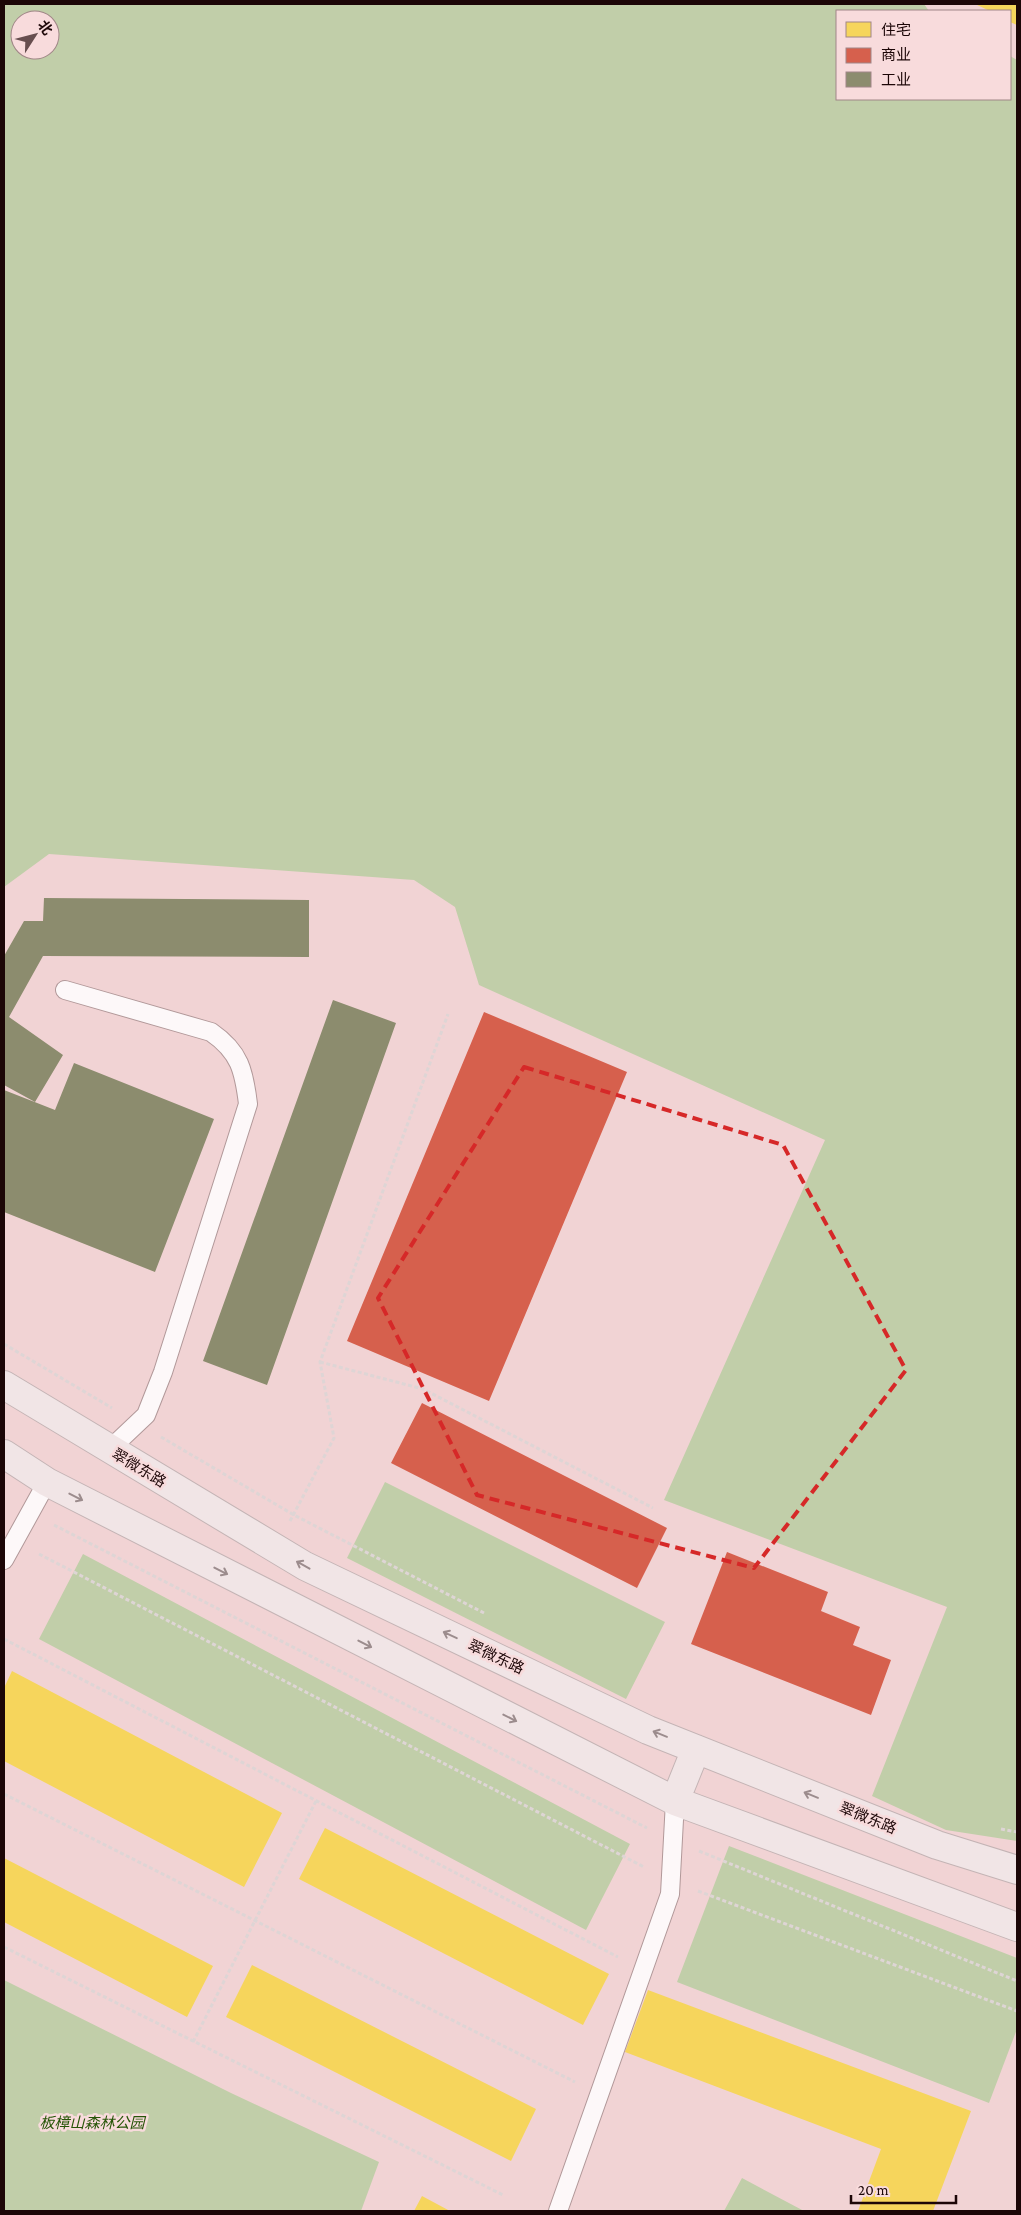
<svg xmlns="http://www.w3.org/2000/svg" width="1021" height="2215" font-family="'Crimson Pro','Noto Sans SC',serif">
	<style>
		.green { fill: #c1cea9; fill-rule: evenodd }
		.homes { fill: #f6d55c }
		.shops { fill: #d6604d }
		.industry { fill: #8c8c6e }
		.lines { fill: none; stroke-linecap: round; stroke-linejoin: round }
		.service-casing { stroke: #b19899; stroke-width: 20 }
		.primary-casing { stroke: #c4b4b5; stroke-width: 30 }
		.path { stroke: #ded5d5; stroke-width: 3; stroke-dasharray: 4 2.5; stroke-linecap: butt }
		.service { stroke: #fdf8f9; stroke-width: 18 }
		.primary { stroke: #f1e5e6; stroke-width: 28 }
		.oneway { stroke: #9c8c8d }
		.marked { fill: none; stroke: #d62828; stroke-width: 4; stroke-dasharray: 10 6; stroke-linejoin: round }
		.labels { text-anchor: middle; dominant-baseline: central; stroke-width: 5; stroke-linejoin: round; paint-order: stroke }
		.street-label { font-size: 15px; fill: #1c0607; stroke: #f8dbdc }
		.park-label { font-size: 15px; font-style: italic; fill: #265507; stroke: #f8dbdc }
	</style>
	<rect width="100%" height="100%" fill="#f1d3d4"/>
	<!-- green -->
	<path class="green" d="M 4,4 L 924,4 L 929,11 L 837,11 L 837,99 L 1010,99 L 1010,56 L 1017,60 L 1017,1841 L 946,1830 L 872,1796 L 947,1607 L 664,1500 L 825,1140 L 479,985 L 455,907 L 414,880 L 49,854 L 4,887 ZM 20,20 L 50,20 L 50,50 L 20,50 Z
		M 385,1482 L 665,1622 L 626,1699 L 347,1558 Z
		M 83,1554 L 630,1844 L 586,1930 L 39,1639 Z
		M 729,1846 L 1017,1958 L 1017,2029 L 989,2103 L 677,1982 Z
		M 4,1980 L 231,2093 L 379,2162 L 361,2211 L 4,2211 Z
		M 742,2178 L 804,2211 L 724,2211 Z"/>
	<!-- homes -->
	<path class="homes" d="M 975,4 L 1017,4 L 1017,25 L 1010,22 L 1010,11 L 990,11 Z
		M 12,1671 L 282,1813 L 244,1887 L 4,1761 L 4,1688 Z
		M 325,1828 L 609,1974 L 583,2025 L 299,1879 Z
		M 4,1858 L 213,1966 L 187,2017 L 4,1922 Z
		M 252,1965 L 536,2109 L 511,2161 L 226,2017 Z
		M 648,1990 L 971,2111 L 933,2211 L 858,2211 L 881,2149 L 625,2052 Z
		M 422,2196 L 450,2211 L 414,2211 Z"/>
	<!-- shops -->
	<path class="shops" d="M 484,1012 L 627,1072 L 489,1401 L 347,1341 Z
		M 422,1403 L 667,1528 L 637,1588 L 391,1463 Z
		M 727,1552 L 828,1592 L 821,1611 L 860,1627 L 853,1645 L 891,1660 L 871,1715 L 691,1644 Z"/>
	<!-- industry -->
	<path class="industry" d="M 44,898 L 309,900 L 309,957 L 43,956 L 9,1017 L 63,1055 L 35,1102 L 4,1085 L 4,956 L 24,921 L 43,921 Z
		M 333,1000 L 396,1023 L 267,1385 L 203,1361 Z
		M 74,1063 L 214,1119 L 155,1272 L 4,1212 L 4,1090 L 55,1110 Z"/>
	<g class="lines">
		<!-- service casing -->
		<g class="service-casing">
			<path id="service" d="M 65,990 L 211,1032 C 240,1052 244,1071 248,1104 L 163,1372 L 146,1415 L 109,1450
				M 4,1560 L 47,1482
				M 558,2211 L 670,1894 L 675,1801"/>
		</g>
		<!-- primary casing -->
		<g class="primary-casing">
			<path id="primary" d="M 4,1385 L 305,1566 L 648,1730 L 937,1845 L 1017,1870
				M 4,1454 L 47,1482 L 675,1801 L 1017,1927
				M 675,1801 L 696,1749"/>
		</g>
		<!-- path -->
		<path class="path" d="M 4,1344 L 112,1408
			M 320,1362 L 423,1389 L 653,1508
			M 161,1437 L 294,1515 L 484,1613
			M 290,1521 L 334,1438 L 320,1362 L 448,1014
			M 54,1525 L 647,1828
			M 39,1554 L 644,1867
			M 4,1639 L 618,1957
			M 4,1794 L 575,2082
			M 1001,1829 L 1017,1832
			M 699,1851 L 1017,1981
			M 698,1891 L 1017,2011
			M 4,1947 L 503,2195
			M 193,2042 L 316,1801"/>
		<!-- service -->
		<use href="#service" class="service"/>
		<!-- primary -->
		<use href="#primary" class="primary"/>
	</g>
	<!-- one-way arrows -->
	<defs><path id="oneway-shaft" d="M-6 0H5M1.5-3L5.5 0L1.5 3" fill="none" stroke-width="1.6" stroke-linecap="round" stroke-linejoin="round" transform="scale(1.25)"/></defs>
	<g class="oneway">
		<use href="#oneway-shaft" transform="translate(76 1497) rotate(27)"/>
		<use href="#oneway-shaft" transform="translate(303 1565) rotate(-151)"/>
		<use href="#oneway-shaft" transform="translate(221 1571) rotate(27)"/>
		<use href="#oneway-shaft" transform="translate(450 1635) rotate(-155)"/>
		<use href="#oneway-shaft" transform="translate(365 1644) rotate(27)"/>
		<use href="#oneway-shaft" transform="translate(510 1718) rotate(27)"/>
		<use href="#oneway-shaft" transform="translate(660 1734) rotate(-158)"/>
		<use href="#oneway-shaft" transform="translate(811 1795) rotate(-158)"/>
	</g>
	<!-- marked area -->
	<path class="marked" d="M 524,1067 L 783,1145 L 906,1370 L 754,1568 L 477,1495 L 378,1298 Z"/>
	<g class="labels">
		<!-- street labels -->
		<g class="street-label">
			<text transform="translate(139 1468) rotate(31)">翠微东路</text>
			<text transform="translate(496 1657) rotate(25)">翠微东路</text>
			<text transform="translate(868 1818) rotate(22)">翠微东路</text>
		</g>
		<!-- park labels -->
		<g class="park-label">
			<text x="92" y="2123">板樟山森林公园</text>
		</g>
	</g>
	<!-- border -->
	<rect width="1021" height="2215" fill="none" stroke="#1c0607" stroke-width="10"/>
	<!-- legend -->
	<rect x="836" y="10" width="175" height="90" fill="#f8dbdc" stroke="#a08687"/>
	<rect x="846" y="22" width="25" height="15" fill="#f6d55c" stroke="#a08687"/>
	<text x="881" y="35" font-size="15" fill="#1c0607">住宅</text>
	<rect x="846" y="48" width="25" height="15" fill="#d6604d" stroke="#a08687"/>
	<text x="881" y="60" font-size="15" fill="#1c0607">商业</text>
	<rect x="846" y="72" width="25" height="15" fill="#8c8c6e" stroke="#a08687"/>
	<text x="881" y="85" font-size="15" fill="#1c0607">工业</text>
	<!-- north arrow -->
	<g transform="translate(35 35) rotate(54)"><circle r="24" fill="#f8dbdc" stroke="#a08687"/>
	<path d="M0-4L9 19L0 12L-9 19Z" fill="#674e4f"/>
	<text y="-8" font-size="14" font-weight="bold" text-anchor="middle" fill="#1c0607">北</text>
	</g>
	<!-- scale -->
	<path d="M851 2195v8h105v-8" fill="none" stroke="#1c0607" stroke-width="2.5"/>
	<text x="858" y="2195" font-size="15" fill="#1c0607" stroke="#f8dbdc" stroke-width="4" paint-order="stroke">20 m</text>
</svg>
